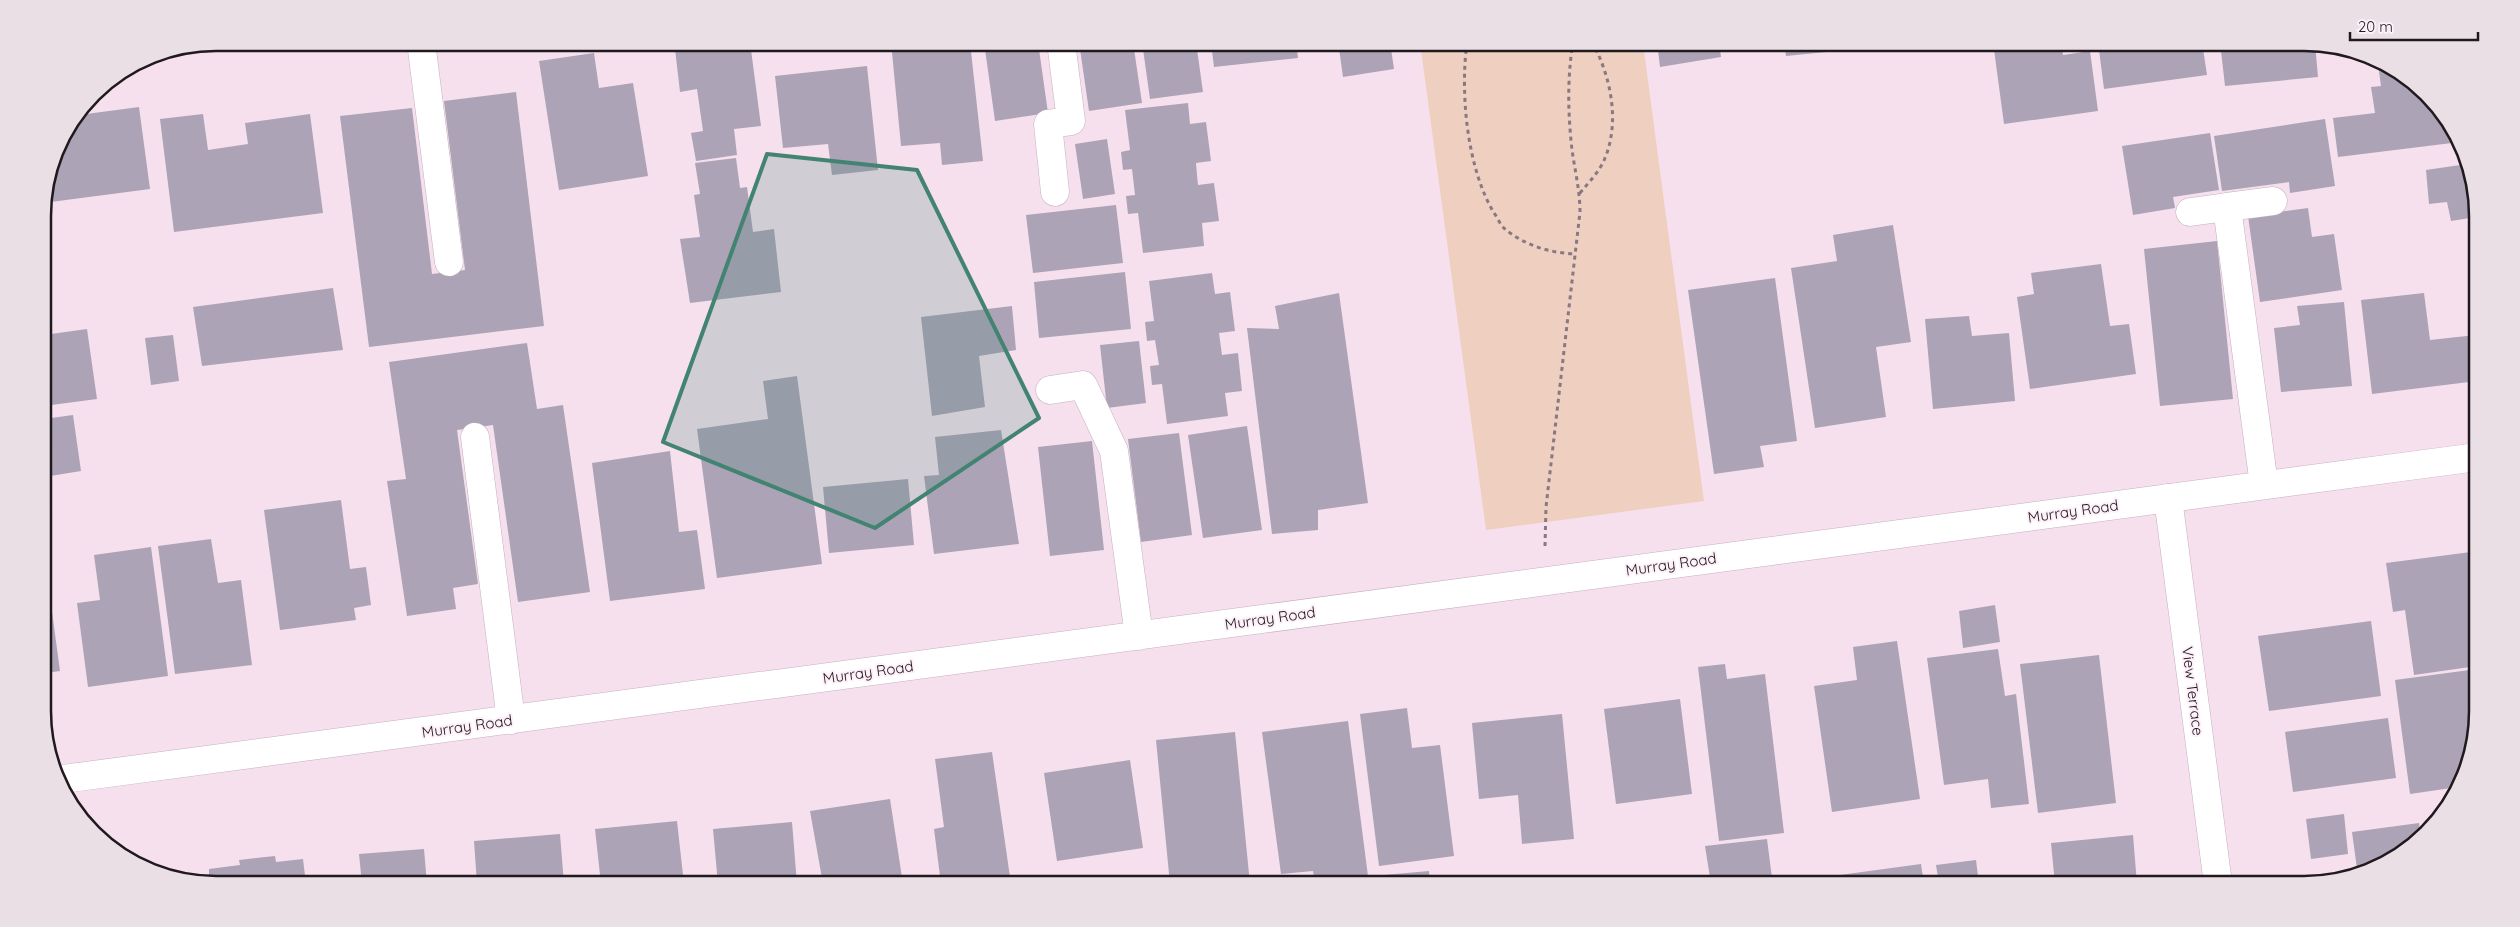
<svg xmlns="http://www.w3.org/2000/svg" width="2520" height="927" font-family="Quicksand,sans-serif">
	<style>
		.green { fill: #efcfc0 }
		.building { fill: #aca3b6 }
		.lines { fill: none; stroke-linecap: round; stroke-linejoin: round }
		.minor-casing { stroke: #c5b0bd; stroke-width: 29 }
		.path { stroke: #877881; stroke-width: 3; stroke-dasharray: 4 4; stroke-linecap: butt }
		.minor { stroke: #fff; stroke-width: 28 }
		.marked { fill: #438372; fill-opacity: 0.2; stroke: #438372; stroke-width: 4; stroke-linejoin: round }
		.labels { text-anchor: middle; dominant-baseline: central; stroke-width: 4; stroke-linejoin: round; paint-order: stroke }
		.street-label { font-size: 15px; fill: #20191d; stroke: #fdf0f8 }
		.rim { fill: none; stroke: #20191d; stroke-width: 2.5 }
	</style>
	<rect width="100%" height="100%" fill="#f6e0ed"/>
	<!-- green -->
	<path class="green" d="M 1420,43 L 1643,43 L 1704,501 L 1486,530 Z"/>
	<!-- building -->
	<path class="building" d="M 719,42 L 750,42 L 761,126 L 734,129 L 737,155 L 696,161 L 691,133 L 703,131 L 697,89 L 680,92 L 675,49 Z
		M 891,42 L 970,42 L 983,161 L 942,165 L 940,143 L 901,146 Z
		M 984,42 L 1038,42 L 1048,113 L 995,121 Z
		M 1079,42 L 1133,42 L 1142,103 L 1089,111 Z
		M 1142,42 L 1196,42 L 1203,92 L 1150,99 Z
		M 1211,42 L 1296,42 L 1298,58 L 1214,67 Z
		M 1319,42 L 1390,42 L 1394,69 L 1343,77 L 1339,48 L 1320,51 Z
		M 1657,42 L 1719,42 L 1721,57 L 1660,67 Z
		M 1784,42 L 1867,42 L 1867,48 L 1786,56 Z
		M 1993,42 L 2061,42 L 2063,55 L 2090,51 L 2098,111 L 2004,124 Z
		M 2098,42 L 2202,42 L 2207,75 L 2104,89 Z
		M 2220,42 L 2315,44 L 2318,77 L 2225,86 Z
		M 594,53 L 599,88 L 633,83 L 648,176 L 559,190 L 539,61 Z
		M 2378,64 L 2435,102 L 2460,142 L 2338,157 L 2333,118 L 2375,113 L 2371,87 L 2381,86 Z
		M 867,66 L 878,170 L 832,175 L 828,144 L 783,148 L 775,76 Z
		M 516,92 L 544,326 L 369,347 L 340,116 L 412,108 L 432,274 L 465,270 L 444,101 Z
		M 1188,103 L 1190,124 L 1206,122 L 1211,161 L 1196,163 L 1197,175 L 1198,185 L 1214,183 L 1219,221 L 1202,223 L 1204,246 L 1143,253 L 1138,213 L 1128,214 L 1126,196 L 1135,195 L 1132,169 L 1123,170 L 1121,152 L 1130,150 L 1125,110 Z
		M 139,107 L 150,189 L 43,203 L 61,139 L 79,115 Z
		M 203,114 L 208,150 L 248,144 L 245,123 L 310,114 L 323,213 L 174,232 L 160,119 Z
		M 2325,119 L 2335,186 L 2290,193 L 2289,182 L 2222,191 L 2214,136 Z
		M 2210,133 L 2219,190 L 2173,197 L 2175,208 L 2133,215 L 2122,146 Z
		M 1107,139 L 1115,194 L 1083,199 L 1075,144 Z
		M 736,158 L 740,188 L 747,187 L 753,232 L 774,229 L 781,292 L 690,303 L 680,239 L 700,237 L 694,195 L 700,194 L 695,163 Z
		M 2467,164 L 2476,193 L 2476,217 L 2451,221 L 2447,202 L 2429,204 L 2426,170 Z
		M 1116,205 L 1123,263 L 1033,273 L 1026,215 Z
		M 2308,208 L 2312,237 L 2334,234 L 2342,290 L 2260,302 L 2248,216 Z
		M 2476,220 L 2476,266 L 2475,266 L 2468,221 Z
		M 1893,225 L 1911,342 L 1876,347 L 1886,417 L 1815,428 L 1791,268 L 1837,261 L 1833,235 Z
		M 2217,241 L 2233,399 L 2160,406 L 2144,249 Z
		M 2101,264 L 2110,326 L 2129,324 L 2136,374 L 2030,389 L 2017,297 L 2034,294 L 2031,273 Z
		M 1125,272 L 1131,329 L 1039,338 L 1034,282 Z
		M 1212,273 L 1215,294 L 1230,292 L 1235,331 L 1219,333 L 1222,355 L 1238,353 L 1242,391 L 1225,393 L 1228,416 L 1167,424 L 1162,384 L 1152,385 L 1150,366 L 1159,365 L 1155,340 L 1147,341 L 1145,322 L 1154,321 L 1149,281 Z
		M 1775,278 L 1797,441 L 1760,446 L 1764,467 L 1714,474 L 1688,290 Z
		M 333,288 L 343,350 L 202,366 L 193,307 Z
		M 1339,293 L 1368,503 L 1318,510 L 1318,530 L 1272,534 L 1247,328 L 1279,329 L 1275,306 Z
		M 2424,293 L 2430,340 L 2476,335 L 2477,381 L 2372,394 L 2361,300 Z
		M 2344,302 L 2352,386 L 2281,392 L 2274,328 L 2300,325 L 2297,306 Z
		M 1012,306 L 1016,350 L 979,356 L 985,407 L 932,416 L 921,317 Z
		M 1969,316 L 1972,336 L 2009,333 L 2015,401 L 1933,409 L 1925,319 Z
		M 87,329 L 97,399 L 44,406 L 44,335 Z
		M 173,335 L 179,381 L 151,385 L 145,338 Z
		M 1139,341 L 1146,403 L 1107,408 L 1100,345 Z
		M 527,343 L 537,409 L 563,405 L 590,592 L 518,602 L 493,425 L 457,430 L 478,584 L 453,588 L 456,609 L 407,616 L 387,481 L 406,479 L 389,362 Z
		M 797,376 L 822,564 L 717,578 L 697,429 L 768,419 L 763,381 Z
		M 73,415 L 81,471 L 44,477 L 44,419 Z
		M 1247,426 L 1262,530 L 1203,538 L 1188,435 Z
		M 1001,430 L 1019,544 L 934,554 L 924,476 L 939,475 L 935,437 Z
		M 1179,433 L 1192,535 L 1141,542 L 1128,439 Z
		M 1092,441 L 1104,550 L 1050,556 L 1038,447 Z
		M 670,451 L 679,532 L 697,530 L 705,589 L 610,601 L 592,463 Z
		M 908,479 L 914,545 L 829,553 L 823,487 Z
		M 44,485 L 51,519 L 45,520 L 44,496 Z
		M 341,500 L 350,569 L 366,567 L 371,605 L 354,608 L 356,620 L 280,630 L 264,510 Z
		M 211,539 L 218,583 L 241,580 L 252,665 L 175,674 L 158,546 Z
		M 151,547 L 168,676 L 88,687 L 77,603 L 100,600 L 94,555 Z
		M 2471,552 L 2477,606 L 2477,666 L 2414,675 L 2405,610 L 2393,612 L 2386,563 Z
		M 45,560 L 60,671 L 45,673 Z
		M 1995,605 L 2000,642 L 1963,648 L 1959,611 Z
		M 2371,621 L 2381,696 L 2269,711 L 2258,636 Z
		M 1897,641 L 1920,799 L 1832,812 L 1814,686 L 1857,680 L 1853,647 Z
		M 1998,649 L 2005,696 L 2016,694 L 2029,804 L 1991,808 L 1988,779 L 1944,785 L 1927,658 Z
		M 2099,655 L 2116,803 L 2038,813 L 2020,664 Z
		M 1725,664 L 1727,679 L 1765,674 L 1784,833 L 1719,841 L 1698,667 Z
		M 2477,669 L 2478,711 L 2468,766 L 2458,787 L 2410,794 L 2395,680 Z
		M 1680,699 L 1692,794 L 1616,804 L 1604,709 Z
		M 1407,708 L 1412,748 L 1440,745 L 1454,856 L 1379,866 L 1360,714 Z
		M 1562,714 L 1574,839 L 1522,844 L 1518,795 L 1479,799 L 1472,723 Z
		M 2388,718 L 2396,778 L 2293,792 L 2285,732 Z
		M 1348,721 L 1369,884 L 1315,884 L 1313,871 L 1281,874 L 1262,732 Z
		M 1235,732 L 1250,884 L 1170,884 L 1156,740 Z
		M 992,752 L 1011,884 L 941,884 L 934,829 L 944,827 L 935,759 Z
		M 1130,760 L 1143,848 L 1057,861 L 1044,773 Z
		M 890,799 L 903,884 L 823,884 L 810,811 Z
		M 2344,814 L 2348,854 L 2311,859 L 2306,819 Z
		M 677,821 L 684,884 L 601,884 L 595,829 Z
		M 792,822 L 797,884 L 718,884 L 713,829 Z
		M 2419,823 L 2421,837 L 2409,849 L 2358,876 L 2352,832 Z
		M 560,834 L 564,884 L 477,884 L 474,841 Z
		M 2133,835 L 2137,884 L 2055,884 L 2051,843 Z
		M 1767,839 L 1772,878 L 1757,880 L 1757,884 L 1711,884 L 1705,846 Z
		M 424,849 L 427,884 L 362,884 L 359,854 Z
		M 275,856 L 276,862 L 303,859 L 306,884 L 216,885 L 188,880 L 209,877 L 209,869 L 240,865 L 239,860 Z
		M 1976,860 L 1979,884 L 1939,884 L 1936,865 Z
		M 1921,864 L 1924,884 L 1826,884 L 1825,877 Z
		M 1429,871 L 1430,884 L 1385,884 L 1384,875 Z
		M 1704,880 L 1705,884 L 1676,884 L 1676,883 Z"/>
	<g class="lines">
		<!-- minor casing -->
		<g class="minor-casing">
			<path id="minor" d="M 421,42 L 449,262
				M 1055,192 L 1048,124 L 1071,121 L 1061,42
				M 2227,207 L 2273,201
				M 2190,212 L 2227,207 L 2264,485
				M 1050,390 L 1083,385 L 1114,451 L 1139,636
				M 475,437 L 511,720
				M 2168,498 L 2218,884
				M 63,779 L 2477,457"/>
		</g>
		<!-- path -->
		<path class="path" d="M 1467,42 C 1460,94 1467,168 1494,213 C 1498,218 1500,225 1505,229 C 1524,245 1550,253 1575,254
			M 1580,193 C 1589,182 1600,171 1605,158 C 1620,122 1611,76 1592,42
			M 1545,546 L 1546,507 L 1580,212 C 1580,191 1575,171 1572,150 C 1568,114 1567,79 1573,42"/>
		<!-- minor -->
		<use href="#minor" class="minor"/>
	</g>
	<!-- marked area -->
	<path class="marked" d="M 767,154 L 917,170 L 1039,418 L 875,528 L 663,442 Z"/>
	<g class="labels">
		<!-- street labels -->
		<g class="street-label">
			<text transform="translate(2073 511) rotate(-8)">Murray Road</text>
			<text transform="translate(1671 564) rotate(-8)">Murray Road</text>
			<text transform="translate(1270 618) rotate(-8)">Murray Road</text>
			<text transform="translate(868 672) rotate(-8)">Murray Road</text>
			<text transform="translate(2193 691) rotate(83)">View Terrace</text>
			<text transform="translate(467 726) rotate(-8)">Murray Road</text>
		</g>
	</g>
	<!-- crop -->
	<path d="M0 0H2520V927H0ZM216 51H2304A165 165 0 0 1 2469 216V711A165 165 0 0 1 2304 876H216A165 165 0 0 1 51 711V216A165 165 0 0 1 216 51Z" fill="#ebdfe6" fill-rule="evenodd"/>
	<path class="rim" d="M216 51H2304A165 165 0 0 1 2469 216V711A165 165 0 0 1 2304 876H216A165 165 0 0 1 51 711V216A165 165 0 0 1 216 51Z"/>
	<!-- scale -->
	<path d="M2350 32v8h128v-8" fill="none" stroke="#20191d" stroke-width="2.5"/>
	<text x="2358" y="32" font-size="15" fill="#20191d" stroke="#fdf0f8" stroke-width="4" paint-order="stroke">20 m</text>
</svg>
